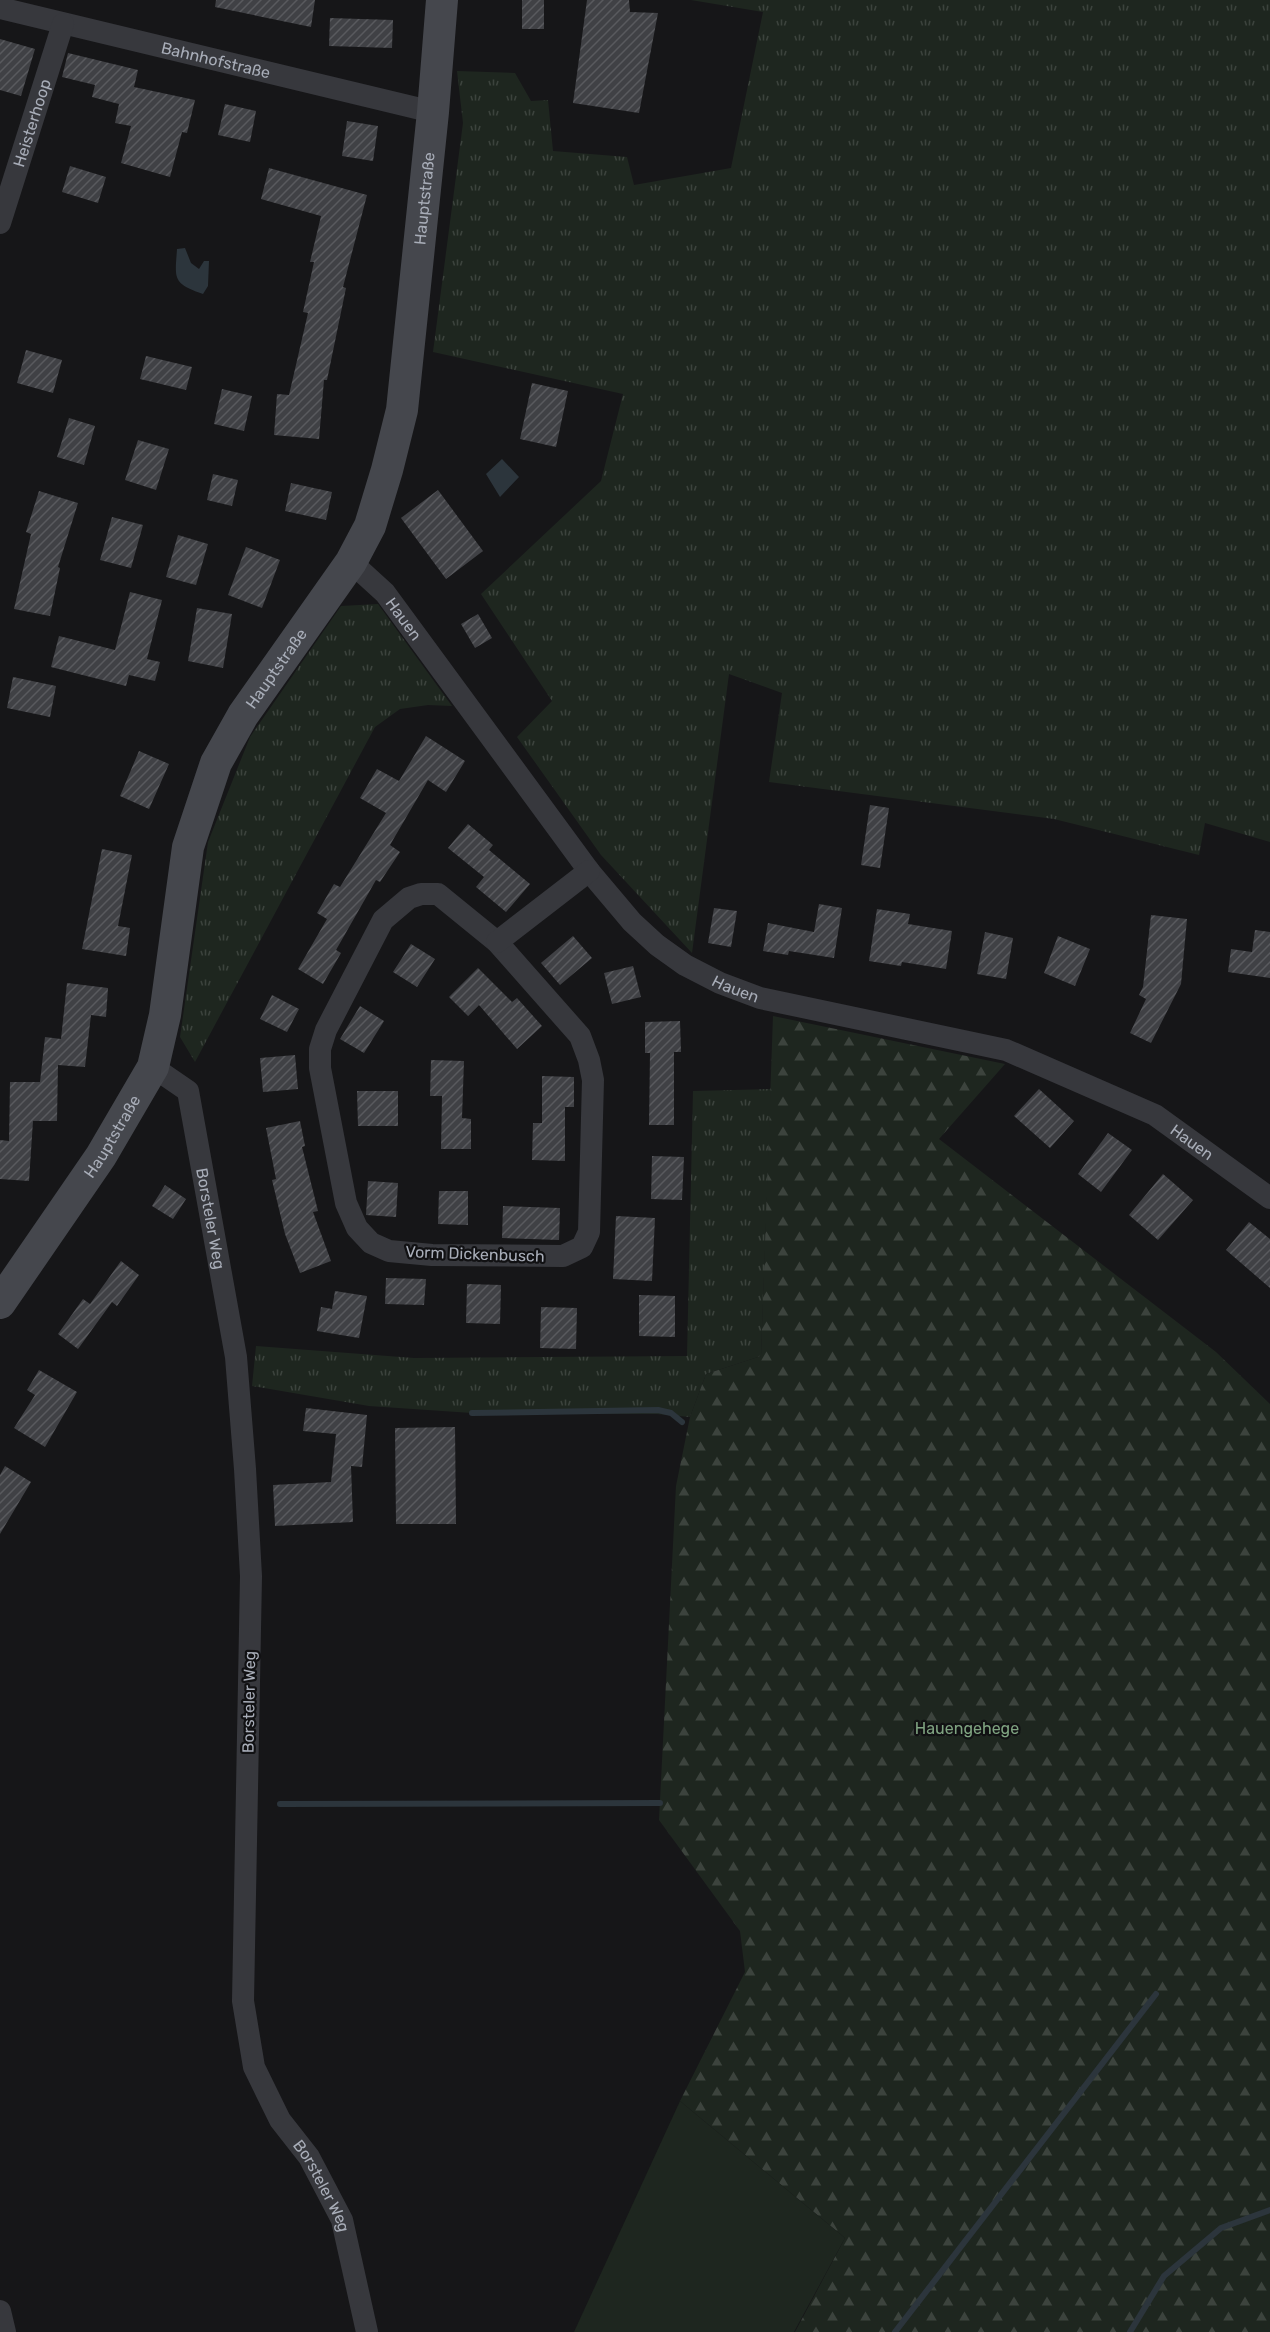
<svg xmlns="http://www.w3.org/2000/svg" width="1270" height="2332" font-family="Rubik,sans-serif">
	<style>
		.grass { fill: url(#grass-tufts) }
		.forest { fill: url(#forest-firs) }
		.garden { fill: #1e261f }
		.water { fill: #2c353c }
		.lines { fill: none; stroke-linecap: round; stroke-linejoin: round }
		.stream { stroke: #2c353c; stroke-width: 6 }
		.building { fill: url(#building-hatch) }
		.street { stroke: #37383d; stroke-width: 22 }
		.secondary { stroke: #45474d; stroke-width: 32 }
		.labels { text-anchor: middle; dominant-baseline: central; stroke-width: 4.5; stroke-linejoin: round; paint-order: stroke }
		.street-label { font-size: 16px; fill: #a8adb8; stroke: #111113 }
		.park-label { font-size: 16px; fill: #7fa381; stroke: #111113 }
	</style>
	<defs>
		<pattern id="grass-tufts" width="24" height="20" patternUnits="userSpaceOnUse" patternTransform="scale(1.5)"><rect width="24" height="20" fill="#1e261f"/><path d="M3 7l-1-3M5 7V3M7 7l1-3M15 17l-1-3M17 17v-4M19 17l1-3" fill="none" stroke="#3c433d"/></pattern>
		<pattern id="forest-firs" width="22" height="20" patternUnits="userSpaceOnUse" patternTransform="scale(1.5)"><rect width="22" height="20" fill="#1e261f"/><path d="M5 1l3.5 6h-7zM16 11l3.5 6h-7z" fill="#3c433d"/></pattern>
		<pattern id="building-hatch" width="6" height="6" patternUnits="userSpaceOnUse" patternTransform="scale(1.5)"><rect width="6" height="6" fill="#404145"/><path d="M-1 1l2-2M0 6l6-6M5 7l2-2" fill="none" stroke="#595a5e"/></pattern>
	</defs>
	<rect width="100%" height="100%" fill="#161618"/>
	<!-- grass -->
	<path class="grass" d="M 691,0 L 1270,0 L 1270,842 L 1205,823 L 1199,855 L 1054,819 L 769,782 L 782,693 L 729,674 L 692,953 L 601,855 L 517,737 L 552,701 L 481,594 L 601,481 L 623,394 L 433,352 L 463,123 L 457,71 L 515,73 L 531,101 L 548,100 L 553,151 L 627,157 L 634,185 L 731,168 L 763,12 Z
		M 378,604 L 452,706 L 428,705 L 400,709 L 375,727 L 195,1062 L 180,1037 L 208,842 L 250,737 L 341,606 Z
		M 771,1089 L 761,1356 L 706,1374 L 690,1417 L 657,1414 L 472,1413 L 369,1406 L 252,1386 L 256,1346 L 414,1358 L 687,1356 L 693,1091 Z"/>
	<!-- forest -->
	<path class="forest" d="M 773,1016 L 1005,1064 L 939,1139 L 1216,1352 L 1270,1404 L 1270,2332 L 795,2332 L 845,2238 L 680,2101 L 745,1972 L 740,1931 L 659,1820 L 676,1486 L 690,1417 L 706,1374 L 761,1356 Z"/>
	<!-- garden -->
	<path class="garden" d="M 680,2101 L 845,2238 L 794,2332 L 574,2332 Z"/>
	<!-- water -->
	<path class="water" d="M 185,248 L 191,263 L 199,269 L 204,261 L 209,261 L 208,286 L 203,294 C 172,283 175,279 177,249 Z
		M 502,459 L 519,477 L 500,497 L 486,474 Z"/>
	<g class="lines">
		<!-- stream -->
		<path class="stream" d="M 472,1413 L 658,1410 L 671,1413 L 682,1422
			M 280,1804 L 660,1803
			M 895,2332 L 1156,1994
			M 1130,2332 L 1164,2276 L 1221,2228 L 1270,2210"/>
	</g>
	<!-- building -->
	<path class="building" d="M 216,0 L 315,0 L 311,27 L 215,7 Z
		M 522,0 L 544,0 L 544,29 L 522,29 Z
		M 587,0 L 629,0 L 630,12 L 658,13 L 639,113 L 573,103 Z
		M 330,18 L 393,20 L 392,48 L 329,46 Z
		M 0,39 L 35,49 L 21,96 L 0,90 Z
		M 68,53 L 138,70 L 134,87 L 195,100 L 187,133 L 182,132 L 170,177 L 121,163 L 131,126 L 115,123 L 119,104 L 92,97 L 95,85 L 62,77 Z
		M 225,104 L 256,111 L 250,142 L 218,135 Z
		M 347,121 L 378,126 L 373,161 L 342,156 Z
		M 70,166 L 106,177 L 98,203 L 62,192 Z
		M 269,168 L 367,195 L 343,287 L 346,288 L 327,380 L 324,380 L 319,439 L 274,435 L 277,394 L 289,395 L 308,313 L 303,312 L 314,262 L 310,262 L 321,216 L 261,199 Z
		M 26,350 L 62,360 L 53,393 L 17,383 Z
		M 146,356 L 192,367 L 186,390 L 140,379 Z
		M 532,383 L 568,391 L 556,447 L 520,439 Z
		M 222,389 L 252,396 L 244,431 L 214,424 Z
		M 69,418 L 95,426 L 84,465 L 57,457 Z
		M 138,440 L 169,449 L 156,490 L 125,480 Z
		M 213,474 L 238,480 L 232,506 L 207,500 Z
		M 291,483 L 332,492 L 326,520 L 285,511 Z
		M 438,490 L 483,551 L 446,579 L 401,518 Z
		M 39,491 L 78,503 L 58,567 L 60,568 L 50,616 L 14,609 L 31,534 L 26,532 Z
		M 112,517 L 143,525 L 131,568 L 100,560 Z
		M 178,535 L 208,544 L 196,585 L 166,577 Z
		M 246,547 L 280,560 L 262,608 L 228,595 Z
		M 130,592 L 162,600 L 147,659 L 160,662 L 155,681 L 129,675 L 126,686 L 51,667 L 59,636 L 115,650 Z
		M 197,608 L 232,614 L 223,668 L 188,661 Z
		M 478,614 L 492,638 L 475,648 L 461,624 Z
		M 13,677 L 56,686 L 50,717 L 7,708 Z
		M 426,736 L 465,761 L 446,792 L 428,780 L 390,845 L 400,852 L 380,882 L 376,880 L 336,950 L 341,953 L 323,984 L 298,969 L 327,919 L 317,913 L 334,884 L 340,887 L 386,813 L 360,798 L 377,769 L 399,781 Z
		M 139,751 L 169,764 L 149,809 L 120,796 Z
		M 870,805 L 889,808 L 880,868 L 861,865 Z
		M 468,824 L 493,845 L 489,850 L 530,884 L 506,912 L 476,887 L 484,877 L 448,848 Z
		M 102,849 L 132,855 L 118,926 L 130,928 L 126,956 L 82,949 Z
		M 819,904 L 842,908 L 834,958 L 789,951 L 788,955 L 763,951 L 768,923 L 814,932 Z
		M 714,908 L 737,911 L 731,947 L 708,943 Z
		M 877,909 L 910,914 L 908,924 L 952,931 L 946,969 L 902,962 L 901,966 L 869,961 Z
		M 1151,915 L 1187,919 L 1181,984 L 1151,1043 L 1130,1033 L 1146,999 L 1139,995 L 1143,987 Z
		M 1255,930 L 1270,932 L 1270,978 L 1228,972 L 1231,949 L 1252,952 Z
		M 985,932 L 1013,938 L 1006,979 L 977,974 Z
		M 573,936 L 592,958 L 560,985 L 541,963 Z
		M 1058,936 L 1090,949 L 1075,986 L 1044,973 Z
		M 411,944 L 435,959 L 417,987 L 393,972 Z
		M 633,966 L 641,997 L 612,1004 L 604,973 Z
		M 478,968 L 512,1002 L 517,998 L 542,1026 L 517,1049 L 479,1005 L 468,1016 L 449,997 Z
		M 67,983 L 108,988 L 106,1017 L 91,1015 L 85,1067 L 58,1065 L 57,1121 L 33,1121 L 29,1181 L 0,1179 L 0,1140 L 9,1141 L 10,1082 L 40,1082 L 45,1037 L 61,1039 Z
		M 272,995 L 299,1009 L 287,1032 L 260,1019 Z
		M 360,1006 L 384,1021 L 364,1053 L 340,1039 Z
		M 680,1021 L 681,1052 L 674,1052 L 674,1125 L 649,1125 L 650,1053 L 645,1053 L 645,1022 Z
		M 295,1055 L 298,1089 L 263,1092 L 260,1058 Z
		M 431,1060 L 464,1061 L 462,1118 L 471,1119 L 471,1149 L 441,1149 L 442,1096 L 430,1096 Z
		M 542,1076 L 574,1077 L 574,1107 L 565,1107 L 565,1161 L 532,1160 L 533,1123 L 542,1123 Z
		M 1039,1089 L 1074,1121 L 1050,1148 L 1014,1116 Z
		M 357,1091 L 398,1091 L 398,1126 L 358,1126 Z
		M 300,1121 L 305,1146 L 302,1147 L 318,1211 L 313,1212 L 331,1261 L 300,1273 L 285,1234 L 272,1180 L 276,1179 L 266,1128 Z
		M 1108,1133 L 1132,1150 L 1101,1192 L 1078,1174 Z
		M 652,1156 L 684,1157 L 682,1200 L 651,1199 Z
		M 1163,1174 L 1193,1200 L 1158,1240 L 1129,1215 Z
		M 368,1181 L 398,1183 L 396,1217 L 366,1215 Z
		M 165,1185 L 186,1199 L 173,1219 L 152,1206 Z
		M 439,1191 L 468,1191 L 468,1225 L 438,1224 Z
		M 503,1206 L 560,1208 L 559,1240 L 502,1238 Z
		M 616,1216 L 655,1218 L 652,1281 L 613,1279 Z
		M 1249,1222 L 1270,1239 L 1270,1288 L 1226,1250 Z
		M 121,1261 L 139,1275 L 117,1306 L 112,1302 L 78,1349 L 58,1334 L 83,1299 L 90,1304 Z
		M 386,1278 L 426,1279 L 424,1305 L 385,1304 Z
		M 467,1284 L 501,1285 L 500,1324 L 466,1323 Z
		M 335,1291 L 367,1296 L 359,1338 L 317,1331 L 321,1307 L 332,1309 Z
		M 639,1295 L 675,1296 L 675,1337 L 639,1336 Z
		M 541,1307 L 577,1308 L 576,1349 L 540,1348 Z
		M 39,1370 L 77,1392 L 45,1447 L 14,1428 L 35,1395 L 27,1390 Z
		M 306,1408 L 367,1415 L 362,1467 L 351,1466 L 353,1522 L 275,1526 L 273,1485 L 331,1482 L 336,1434 L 303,1431 Z
		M 455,1427 L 456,1524 L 396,1524 L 395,1428 Z
		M 5,1466 L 31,1482 L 0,1534 L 0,1475 Z"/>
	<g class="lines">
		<!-- street -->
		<g class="street">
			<path id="s1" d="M 0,8 L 433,112"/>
			<path id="s2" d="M 0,223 L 63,24"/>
			<path id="s3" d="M 351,562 L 385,593 L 589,871 L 632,922 L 657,945 L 685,965 L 720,983 L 760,998 L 1006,1050 L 1155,1115 L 1270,1198"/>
			<path d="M 421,894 L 438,894 L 497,942 L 580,1036 L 589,1060 L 593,1080 L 589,1232 L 582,1247 L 563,1256 L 432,1255 L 389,1251 L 371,1243 L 357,1228 L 346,1203 L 320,1068 L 320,1049 L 326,1030 L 383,920 L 409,898 Z"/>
			<path d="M 497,942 L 589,871"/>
			<path id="s4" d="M 153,1067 L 188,1091 L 236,1357 L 245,1469 L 251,1576 L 243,2001 L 254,2067 L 280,2120 L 309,2157 L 342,2220 L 367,2332"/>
			<path d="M 0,2311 L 5,2332"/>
		</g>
		<!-- secondary -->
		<path class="secondary" id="s5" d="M 0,1303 L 101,1156 L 153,1067 L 165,1015 L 188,847 L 216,763 L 243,715 L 351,562 L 370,526 L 387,470 L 402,410 L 433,112 L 442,0"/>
	</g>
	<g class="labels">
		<!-- street labels -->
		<g class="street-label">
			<text stroke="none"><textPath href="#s1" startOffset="222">Bahnhofstraße</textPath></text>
			<text stroke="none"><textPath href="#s2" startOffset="105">Heisterhoop</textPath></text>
			<text stroke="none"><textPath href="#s5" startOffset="1209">Hauptstraße</textPath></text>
			<text stroke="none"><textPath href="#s3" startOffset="78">Hauen</textPath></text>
			<text stroke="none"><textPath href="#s5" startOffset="705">Hauptstraße</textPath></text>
			<text stroke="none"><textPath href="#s3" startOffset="582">Hauen</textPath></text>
			<text stroke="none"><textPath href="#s5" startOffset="201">Hauptstraße</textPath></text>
			<text stroke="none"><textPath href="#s3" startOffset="1068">Hauen</textPath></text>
			<text stroke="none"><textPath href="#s4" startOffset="172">Borsteler Weg</textPath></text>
			<text transform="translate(475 1254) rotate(2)">Vorm Dickenbusch</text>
			<text transform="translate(249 1702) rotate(-89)">Borsteler Weg</text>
			<text stroke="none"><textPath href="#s4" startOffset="1162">Borsteler Weg</textPath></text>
		</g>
		<!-- park labels -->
		<g class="park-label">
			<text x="967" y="1728">Hauengehege</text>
		</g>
	</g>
</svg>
